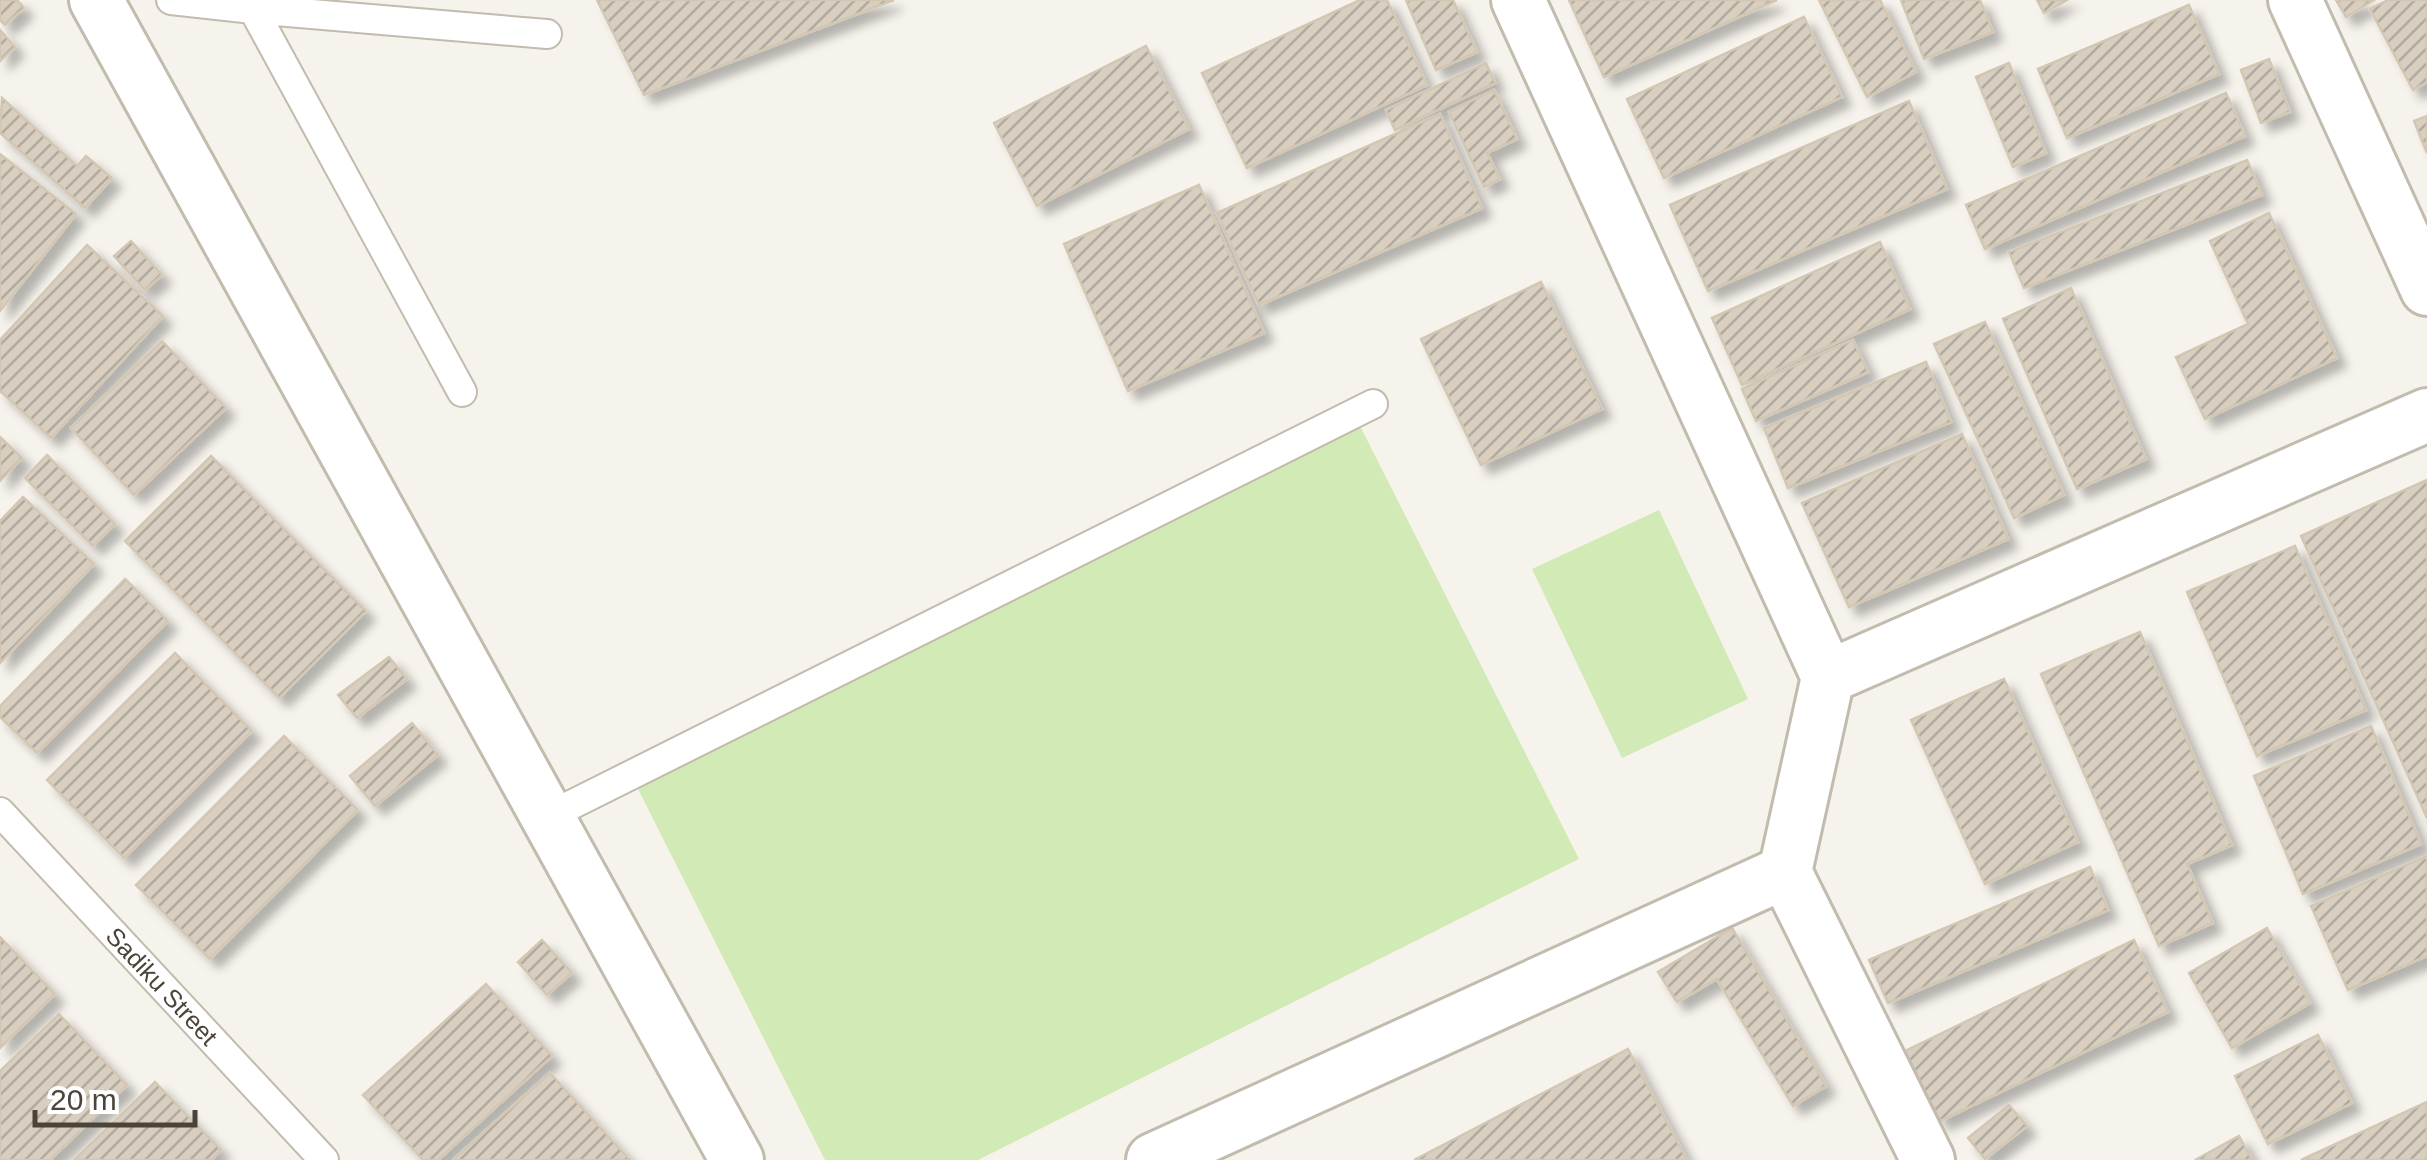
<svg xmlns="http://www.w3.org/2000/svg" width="2427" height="1160" font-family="Helvetica,sans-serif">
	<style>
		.park { fill: #d2eab5 }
		.building { fill: url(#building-hatch); stroke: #d3c7b4; stroke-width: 2.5; filter: url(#shadow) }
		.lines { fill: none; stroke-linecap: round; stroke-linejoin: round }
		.service-casing { stroke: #c2bbae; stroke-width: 32 }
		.minor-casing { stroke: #c2bbae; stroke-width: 58 }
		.service { stroke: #fff; stroke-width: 28 }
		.minor { stroke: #fff; stroke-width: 52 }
		.labels { text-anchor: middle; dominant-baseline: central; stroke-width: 9; stroke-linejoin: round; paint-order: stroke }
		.street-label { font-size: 25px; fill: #4b4439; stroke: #fff }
	</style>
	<defs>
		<pattern id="building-hatch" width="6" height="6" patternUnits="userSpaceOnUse" patternTransform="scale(2.5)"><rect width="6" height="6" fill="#d8cfc1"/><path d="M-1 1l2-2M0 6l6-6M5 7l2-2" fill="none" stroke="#b1aa9e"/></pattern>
		<filter id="shadow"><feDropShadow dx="9" dy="9" stdDeviation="5" flood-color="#0004"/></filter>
	</defs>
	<rect width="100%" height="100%" fill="#f6f3ec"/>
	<!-- park -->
	<path class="park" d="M 1356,418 L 1579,859 L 978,1160 L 825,1160 L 633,779 Z
		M 1659,510 L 1748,699 L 1622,758 L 1532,569 Z"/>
	<!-- building -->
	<path class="building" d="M 0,0 L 17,0 L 24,8 L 5,25 L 0,20 Z
		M 597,0 L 894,0 L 644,95 Z
		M 1360,0 L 1387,0 L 1427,85 L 1247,168 L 1202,73 Z
		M 1406,0 L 1453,0 L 1477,52 L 1436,70 Z
		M 1569,0 L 1777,0 L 1604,77 Z
		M 1819,0 L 1880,0 L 1916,72 L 1867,97 Z
		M 1901,0 L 1980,0 L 1993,32 L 1924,59 Z
		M 2037,0 L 2067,0 L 2044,13 Z
		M 2336,0 L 2374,0 L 2346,17 Z
		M 2388,0 L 2427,0 L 2427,82 L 2413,90 L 2370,9 Z
		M 2189,5 L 2219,74 L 2067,138 L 2038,69 Z
		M 1804,17 L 1842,97 L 1664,178 L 1627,99 Z
		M 0,30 L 15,47 L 0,61 Z
		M 1146,46 L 1189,129 L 1037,206 L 994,123 Z
		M 2269,59 L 2290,112 L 2261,123 L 2241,70 Z
		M 1486,63 L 1495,83 L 1395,130 L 1386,110 Z
		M 2009,63 L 2046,153 L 2013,167 L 1976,77 Z
		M 1494,90 L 1517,139 L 1487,153 L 1500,179 L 1484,187 L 1449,112 Z
		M 2226,93 L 2245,136 L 1985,249 L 1966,205 Z
		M 2,98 L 77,166 L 86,156 L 112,178 L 85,208 L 0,133 Z
		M 1909,101 L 1947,189 L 1708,291 L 1670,205 Z
		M 1440,114 L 1482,208 L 1259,305 L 1217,213 Z
		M 2427,116 L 2427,153 L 2414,121 Z
		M 0,154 L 76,214 L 0,311 Z
		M 2247,160 L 2262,195 L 2024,288 L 2009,252 Z
		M 1199,185 L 1264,333 L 1128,391 L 1064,244 Z
		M 2269,213 L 2337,358 L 2205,419 L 2176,357 L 2248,324 L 2210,241 Z
		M 131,241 L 162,275 L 145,290 L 114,256 Z
		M 1880,242 L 1910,309 L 1742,385 L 1712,318 Z
		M 87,245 L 163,316 L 51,438 L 0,391 L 0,340 Z
		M 1541,282 L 1602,409 L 1481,465 L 1421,339 Z
		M 2071,288 L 2146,459 L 2077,489 L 2003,319 Z
		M 1985,322 L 2064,495 L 2014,518 L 1934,344 Z
		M 1853,340 L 1868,372 L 1756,421 L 1742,389 Z
		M 162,341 L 226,408 L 134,495 L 71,428 Z
		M 1926,362 L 1951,422 L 1788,488 L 1764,428 Z
		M 1962,434 L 2008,539 L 1849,607 L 1802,503 Z
		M 0,437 L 22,458 L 0,481 Z
		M 47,455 L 115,524 L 93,546 L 25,478 Z
		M 211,456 L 366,611 L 279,698 L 125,541 Z
		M 2427,480 L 2427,818 L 2301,536 Z
		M 23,497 L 94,564 L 0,663 L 0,521 Z
		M 2295,546 L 2366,710 L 2257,756 L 2187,592 Z
		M 125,579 L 168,621 L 37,753 L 0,717 L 0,706 Z
		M 2140,632 L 2232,845 L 2187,864 L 2213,923 L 2159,946 L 2041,674 Z
		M 175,653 L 252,731 L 124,858 L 47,780 Z
		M 389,657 L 407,679 L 357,718 L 338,695 Z
		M 2004,679 L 2078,842 L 1985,884 L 1911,720 Z
		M 412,723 L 438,755 L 375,806 L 350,776 Z
		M 2371,726 L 2421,844 L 2303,894 L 2254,776 Z
		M 284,736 L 358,810 L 210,959 L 136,885 Z
		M 2427,856 L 2427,956 L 2348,990 L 2311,906 Z
		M 2090,867 L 2108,910 L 1888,1003 L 1869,960 Z
		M 1732,928 L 1826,1086 L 1793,1106 L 1717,979 L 1677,1002 L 1658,972 Z
		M 2267,928 L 2310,1003 L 2232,1048 L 2189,973 Z
		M 0,937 L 55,994 L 0,1048 Z
		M 542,940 L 572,973 L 547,995 L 518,962 Z
		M 2134,940 L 2168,1012 L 1940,1121 L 1905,1051 Z
		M 486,984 L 552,1056 L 438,1160 L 423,1160 L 363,1095 Z
		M 59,1014 L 127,1085 L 50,1160 L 0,1160 L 0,1071 Z
		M 2318,1035 L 2352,1103 L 2268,1144 L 2235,1076 Z
		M 1628,1049 L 1687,1160 L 1414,1160 Z
		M 550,1073 L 630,1160 L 455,1160 L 454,1159 Z
		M 155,1082 L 221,1150 L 211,1160 L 74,1160 Z
		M 2427,1102 L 2427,1160 L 2301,1160 Z
		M 2009,1105 L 2027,1126 L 1985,1159 L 1968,1138 Z
		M 2239,1136 L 2252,1160 L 2195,1160 Z"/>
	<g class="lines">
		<!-- service casing -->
		<g class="service-casing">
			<path id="service" d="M 171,0 L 253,9 L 462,392
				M 253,9 L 547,34
				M 0,812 L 324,1160
				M 547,817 L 1373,404"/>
		</g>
		<!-- minor casing -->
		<g class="minor-casing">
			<path id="minor" d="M 96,0 L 737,1160
				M 1518,0 L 1828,677 L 1785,872 L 1928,1160
				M 2295,0 L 2427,289
				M 1828,677 L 2427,415
				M 1153,1160 L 1785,872"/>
		</g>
		<!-- service -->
		<use href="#service" class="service"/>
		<!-- minor -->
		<use href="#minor" class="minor"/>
	</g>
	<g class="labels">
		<!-- street labels -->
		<g class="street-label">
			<text transform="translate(162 986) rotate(47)">Sadiku Street</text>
		</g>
	</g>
	<!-- scale -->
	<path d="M35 1110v15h160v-15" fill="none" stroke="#4b4439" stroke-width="5"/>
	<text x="50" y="1110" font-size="30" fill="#4b4439" stroke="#ffffff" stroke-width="8" paint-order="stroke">20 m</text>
</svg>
